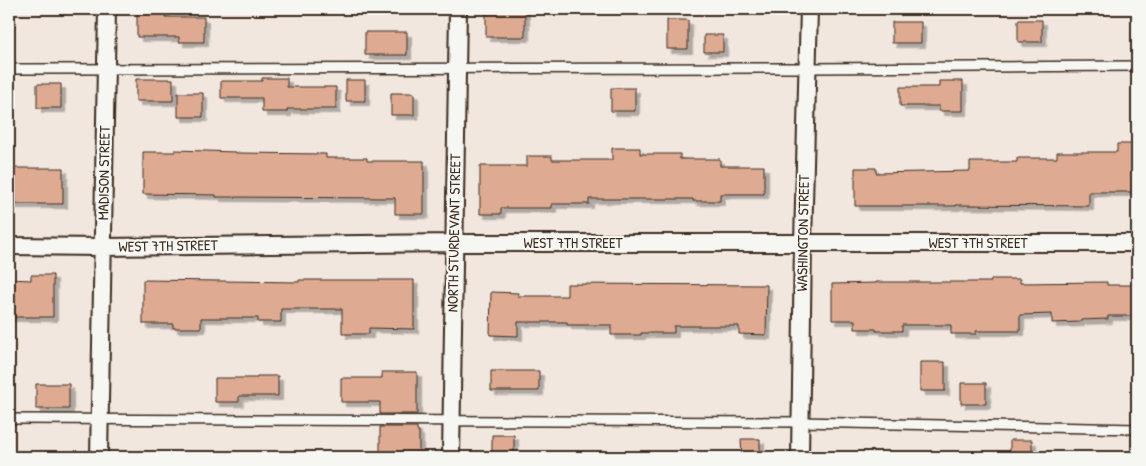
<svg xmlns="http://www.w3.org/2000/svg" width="1146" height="466" viewBox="0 0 1146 466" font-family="'Patrick Hand',sans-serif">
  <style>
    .building { fill: #deaa92; stroke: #3b2a1e; filter: url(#shadow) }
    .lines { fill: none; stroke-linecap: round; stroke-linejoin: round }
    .lane-casing { stroke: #3b2a1e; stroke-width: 12 }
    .street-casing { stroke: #3b2a1e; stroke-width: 20 }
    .lane { stroke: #f6f6f2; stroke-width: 9 }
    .street { stroke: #f6f6f2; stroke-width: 16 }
    .labels { text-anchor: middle; stroke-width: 4.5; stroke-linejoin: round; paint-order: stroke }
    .street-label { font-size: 15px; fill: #3b2a1e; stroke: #f6f6f2 }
  </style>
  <defs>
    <filter id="shadow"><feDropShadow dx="4.5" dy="4.5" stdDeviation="0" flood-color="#0004"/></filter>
  </defs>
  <rect width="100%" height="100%" fill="#f1e7df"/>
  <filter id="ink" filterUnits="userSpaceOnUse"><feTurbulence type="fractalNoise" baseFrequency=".02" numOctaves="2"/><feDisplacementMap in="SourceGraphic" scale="10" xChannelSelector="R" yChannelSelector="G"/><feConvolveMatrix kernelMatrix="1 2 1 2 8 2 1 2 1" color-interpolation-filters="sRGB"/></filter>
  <g filter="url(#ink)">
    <path class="building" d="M 137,9 L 165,9 L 165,17 L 204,17 L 204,42 L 179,42 L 179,37 L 137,37 Z
      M 486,9 L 525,9 L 525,37 L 486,37 Z
      M 667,20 L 688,20 L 688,49 L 667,49 Z
      M 1018,20 L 1042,20 L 1042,42 L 1018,42 Z
      M 892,22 L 921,22 L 921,43 L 892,43 Z
      M 365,32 L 407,32 L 407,55 L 365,55 Z
      M 704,35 L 723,35 L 723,52 L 704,52 Z
      M 262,78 L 287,78 L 287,87 L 336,87 L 336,109 L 287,109 L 287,112 L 262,112 L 262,98 L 221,98 L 221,81 L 262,81 Z
      M 136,79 L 173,79 L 173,101 L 136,101 Z
      M 346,80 L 365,80 L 365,101 L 346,101 Z
      M 939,81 L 963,81 L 963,111 L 939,111 L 939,106 L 900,106 L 900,87 L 939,87 Z
      M 37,84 L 61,84 L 61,108 L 37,108 Z
      M 611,88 L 635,88 L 635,111 L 611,111 Z
      M 178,93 L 203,93 L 203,117 L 178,117 Z
      M 391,93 L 414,93 L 414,115 L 391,115 Z
      M 1117,144 L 1135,144 L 1135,192 L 1089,192 L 1089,206 L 956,205 L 956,206 L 855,206 L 855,168 L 876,168 L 876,173 L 970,171 L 970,162 L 1017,162 L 1017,158 L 1057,158 L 1057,152 L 1117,152 Z
      M 612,148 L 640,148 L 640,154 L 680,154 L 680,159 L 720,159 L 720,166 L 764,166 L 764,194 L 720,194 L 720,201 L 693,201 L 693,199 L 589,199 L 589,204 L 552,204 L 552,208 L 501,208 L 501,214 L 480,214 L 480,166 L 527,166 L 527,156 L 552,156 L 552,160 L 612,160 Z
      M 175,150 L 236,152 L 236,153 L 326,154 L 326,158 L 367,158 L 367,161 L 424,161 L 424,214 L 395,214 L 395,198 L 216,197 L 216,195 L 143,194 L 143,152 L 175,152 Z
      M 9,168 L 63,168 L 63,204 L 9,204 Z
      M 31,275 L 53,275 L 53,317 L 9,317 L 9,279 L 31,280 Z
      M 991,279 L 1020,279 L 1020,283 L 1107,282 L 1107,285 L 1137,285 L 1137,316 L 1108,316 L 1108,319 L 1080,320 L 1080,322 L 1052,323 L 1052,314 L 1020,315 L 1020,331 L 976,331 L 976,334 L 951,334 L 951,325 L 902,325 L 902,331 L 876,331 L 876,329 L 855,329 L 855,320 L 832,320 L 832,284 L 876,283 L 876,282 L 991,282 Z
      M 143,280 L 299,282 L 299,280 L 414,280 L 414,329 L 369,328 L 369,334 L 342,334 L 342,309 L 281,309 L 281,322 L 258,322 L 258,318 L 201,318 L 201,328 L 173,328 L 173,324 L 143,324 Z
      M 567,284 L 767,285 L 766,335 L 739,334 L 739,326 L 674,326 L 674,333 L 641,333 L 641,335 L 611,335 L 611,325 L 567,325 L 567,322 L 518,322 L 518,336 L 490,335 L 491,292 L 518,293 L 518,296 L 567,296 Z
      M 920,362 L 945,362 L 945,391 L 920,391 Z
      M 491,371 L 539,371 L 539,391 L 491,391 Z
      M 382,372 L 417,372 L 417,414 L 380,414 L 380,402 L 341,402 L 341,378 L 382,378 Z
      M 257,376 L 278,376 L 278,396 L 239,396 L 239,402 L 215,402 L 215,378 L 257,378 Z
      M 961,383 L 986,383 L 986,404 L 961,404 Z
      M 36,384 L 69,384 L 69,409 L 36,409 Z
      M 380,427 L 417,427 L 417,431 L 419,431 L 419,457 L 380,457 Z
      M 492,435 L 514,435 L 514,457 L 492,457 Z
      M 741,439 L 760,439 L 760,457 L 742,457 Z
      M 1010,440 L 1032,440 L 1032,457 L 1010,457 Z"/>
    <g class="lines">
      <g class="lane-casing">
        <path id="lane" d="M 9,69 L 808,68 L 1137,66
          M 9,419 L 800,422 L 1137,429"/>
      </g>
      <g class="street-casing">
        <path id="street" d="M 9,246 L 102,247 L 454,243 L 1137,243
          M 99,457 L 107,9
          M 451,457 L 458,9
          M 800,457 L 803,242 L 809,9"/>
      </g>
      <use href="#lane" class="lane"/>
      <use href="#street" class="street"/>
    </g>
  </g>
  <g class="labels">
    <g class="street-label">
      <text transform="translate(104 173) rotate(-89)" y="5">MADISON STREET</text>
      <text transform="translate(454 233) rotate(-89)" y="5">NORTH STURDEVANT STREET</text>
      <text transform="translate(803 233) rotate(-89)" y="5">WASHINGTON STREET</text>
      <text x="573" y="248">WEST 7TH STREET</text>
      <text x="978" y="248">WEST 7TH STREET</text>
      <text transform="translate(168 246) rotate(-1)" y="5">WEST 7TH STREET</text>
    </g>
  </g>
  <rect width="1146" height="466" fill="none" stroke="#f6f6f2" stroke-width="30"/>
  <rect x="15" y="15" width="1116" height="436" fill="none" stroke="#3b2a1e" stroke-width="2" filter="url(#ink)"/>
</svg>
